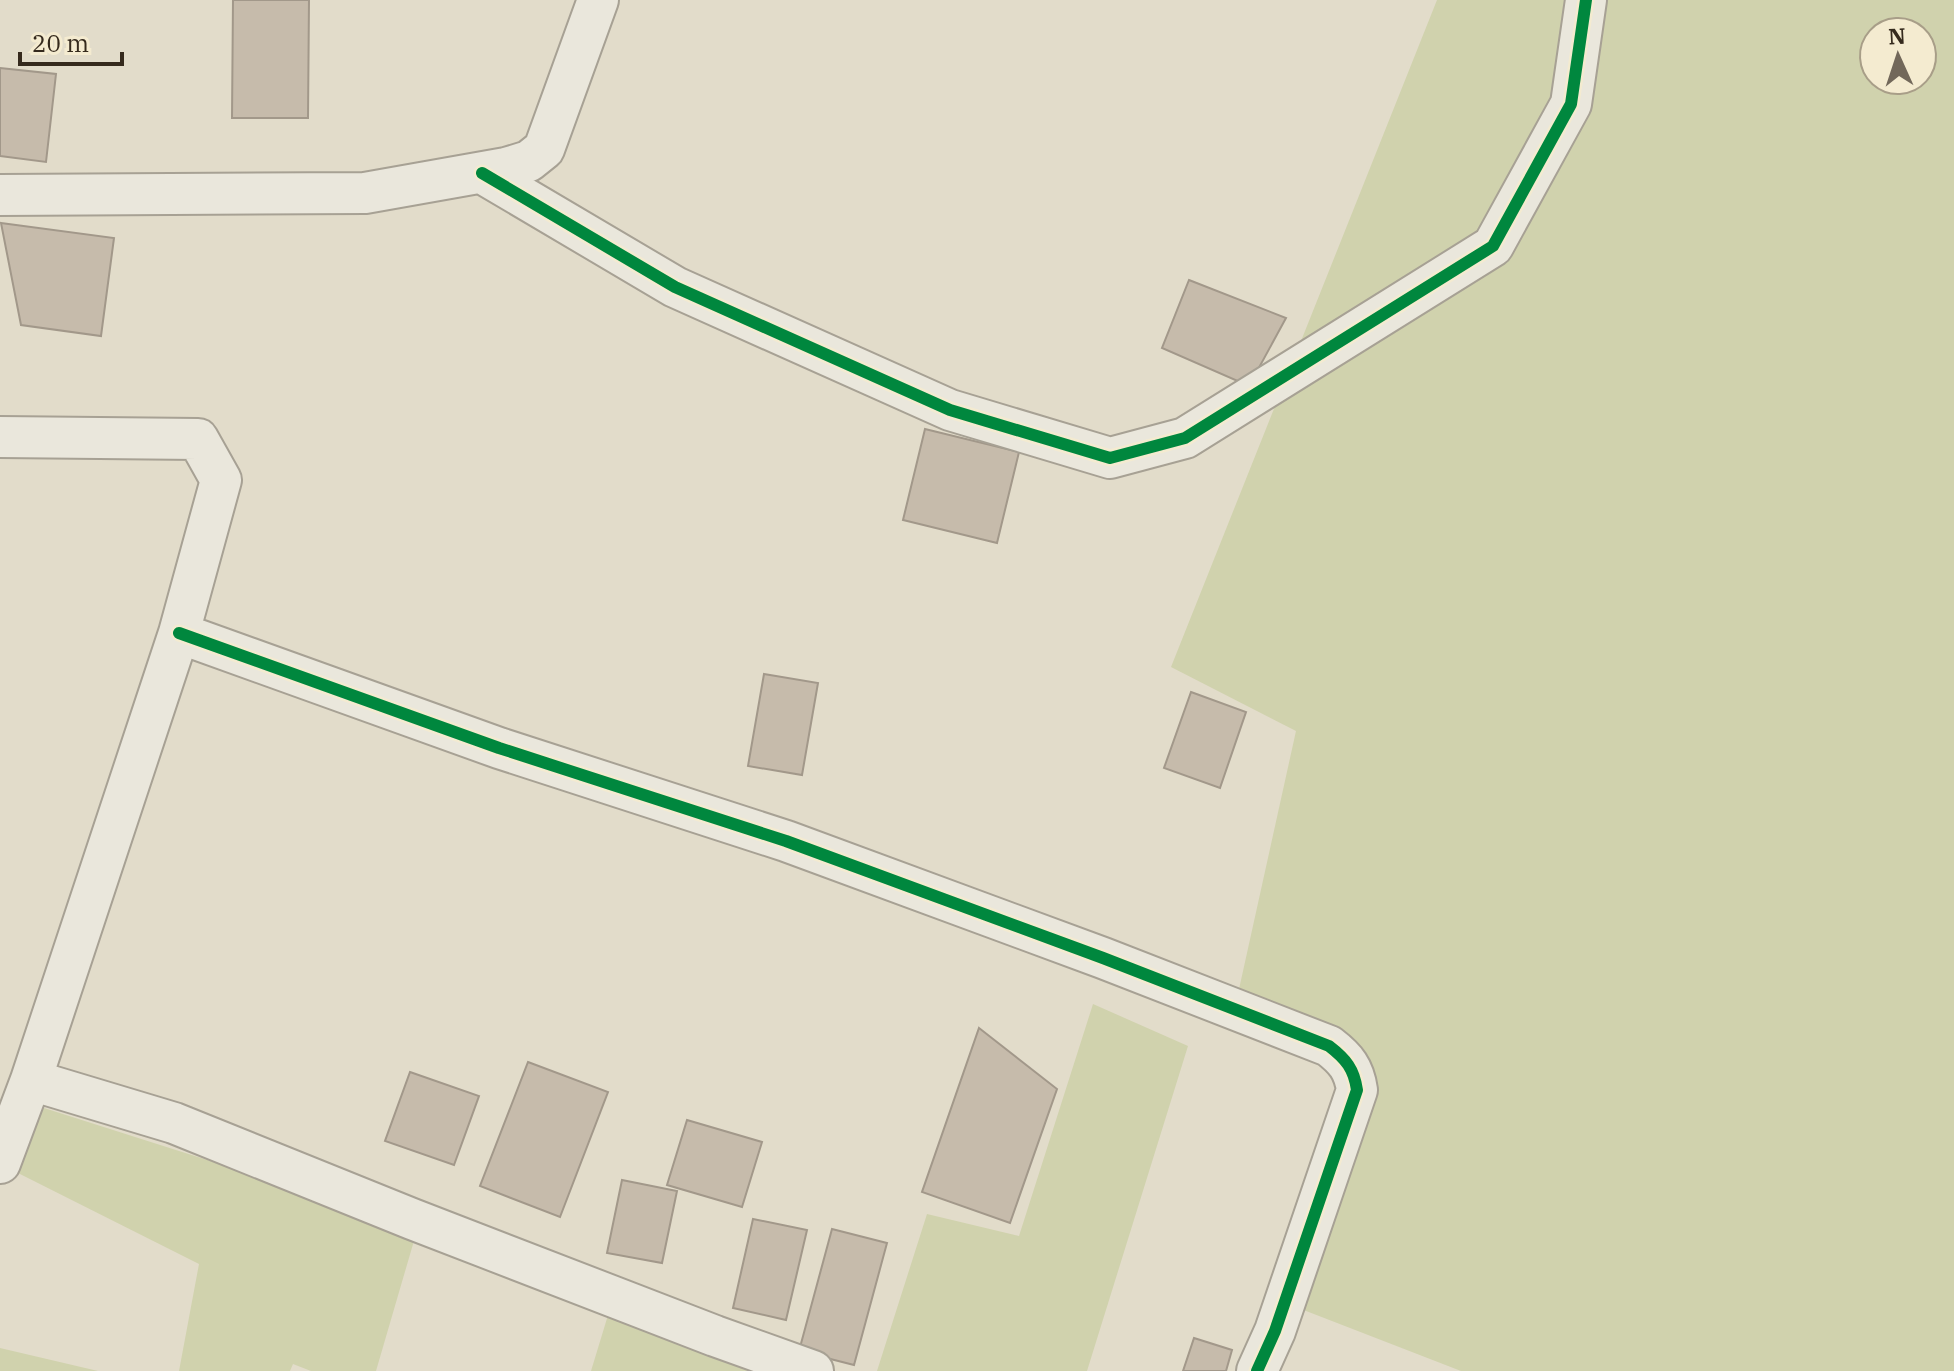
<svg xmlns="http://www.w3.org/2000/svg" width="1954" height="1371" viewBox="0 0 1954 1371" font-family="'IBM Plex Serif',serif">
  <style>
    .green { fill: #d0d2ad; fill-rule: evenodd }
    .building { fill: #c6bbab; stroke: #a2988a; stroke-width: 2 }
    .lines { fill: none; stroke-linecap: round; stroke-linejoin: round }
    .minor-casing { stroke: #a7a194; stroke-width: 44 }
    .minor { stroke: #eae7dc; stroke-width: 40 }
    .cycleway-casing { stroke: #f4ebd0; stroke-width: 17 }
    .cycleway { stroke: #00873e; stroke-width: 12 }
  </style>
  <rect width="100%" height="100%" fill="#e2dcca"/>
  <path class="green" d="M 1437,0 L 1954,0 L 1954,1371 L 1461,1371 L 1265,1295 L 1350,1069 L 1230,1030 L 1296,731 L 1171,667 ZM 1874,32 L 1922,32 L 1922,80 L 1874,80 Z
    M 1093,1004 L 1188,1046 L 1087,1371 L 877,1371 L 927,1214 L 1019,1236 Z
    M 44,1108 L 418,1227 L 376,1371 L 311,1371 L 293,1364 L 290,1371 L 179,1371 L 199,1264 L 12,1170 Z
    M 612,1302 L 796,1371 L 591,1371 Z
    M 0,1348 L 98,1371 L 0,1371 Z"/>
  <path class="building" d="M 233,0 L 309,0 L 308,118 L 232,118 Z
    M 0,68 L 56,74 L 46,162 L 0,156 Z
    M 1,223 L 114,238 L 101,336 L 21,325 Z
    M 1189,280 L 1286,318 L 1249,386 L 1162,348 Z
    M 925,429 L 1019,452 L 997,543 L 903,520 Z
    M 764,674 L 818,683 L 802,775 L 748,766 Z
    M 1191,692 L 1246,712 L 1220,788 L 1164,768 Z
    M 979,1028 L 1057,1089 L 1010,1223 L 922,1192 Z
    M 528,1062 L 608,1092 L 560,1217 L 480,1186 Z
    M 410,1072 L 479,1096 L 454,1165 L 385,1141 Z
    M 687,1120 L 762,1142 L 742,1207 L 667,1185 Z
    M 622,1180 L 677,1191 L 662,1263 L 607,1253 Z
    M 753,1219 L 807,1230 L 786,1320 L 733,1308 Z
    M 832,1229 L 887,1243 L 854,1365 L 799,1351 Z
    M 1194,1338 L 1232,1350 L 1226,1371 L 1183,1371 Z"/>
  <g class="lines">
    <g class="minor-casing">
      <path id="minor" d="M 482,173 L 675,287 L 950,410 L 1110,458 L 1185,438 L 1493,246 L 1571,104 L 1586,0
        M 0,195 L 365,193 L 506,168 L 529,161 L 544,149 L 598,0
        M 0,437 L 198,439 L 221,480 L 179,633 L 31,1080 L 0,1163
        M 179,633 L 499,748 L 786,841 L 1103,958 L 1329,1046 C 1346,1059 1354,1069 1357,1090 L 1275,1331 L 1257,1371
        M 31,1080 L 174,1123 L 412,1219 L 715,1336 L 813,1371"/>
    </g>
    <use href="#minor" class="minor"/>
    <g class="cycleway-casing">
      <path id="cycleway" d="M 482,173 L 675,287 L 950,410 L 1110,458 L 1185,438 L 1493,246 L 1571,104 L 1586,0
        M 179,633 L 499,748 L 786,841 L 1103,958 L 1329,1046 C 1346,1059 1354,1069 1357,1090 L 1275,1331 L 1257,1371"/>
    </g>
    <use href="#cycleway" class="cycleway"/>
  </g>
  <g transform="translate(1898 56) rotate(357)"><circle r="38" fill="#f4ebd0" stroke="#a89e88" stroke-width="2"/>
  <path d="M0-6L14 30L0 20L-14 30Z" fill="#72685a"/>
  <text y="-12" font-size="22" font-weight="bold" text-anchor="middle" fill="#352a1d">N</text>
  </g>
  <path d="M20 52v12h102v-12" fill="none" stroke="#352a1d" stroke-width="4"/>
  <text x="32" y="52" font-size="24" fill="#352a1d" stroke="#f4ebd0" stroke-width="6" paint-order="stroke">20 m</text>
</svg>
